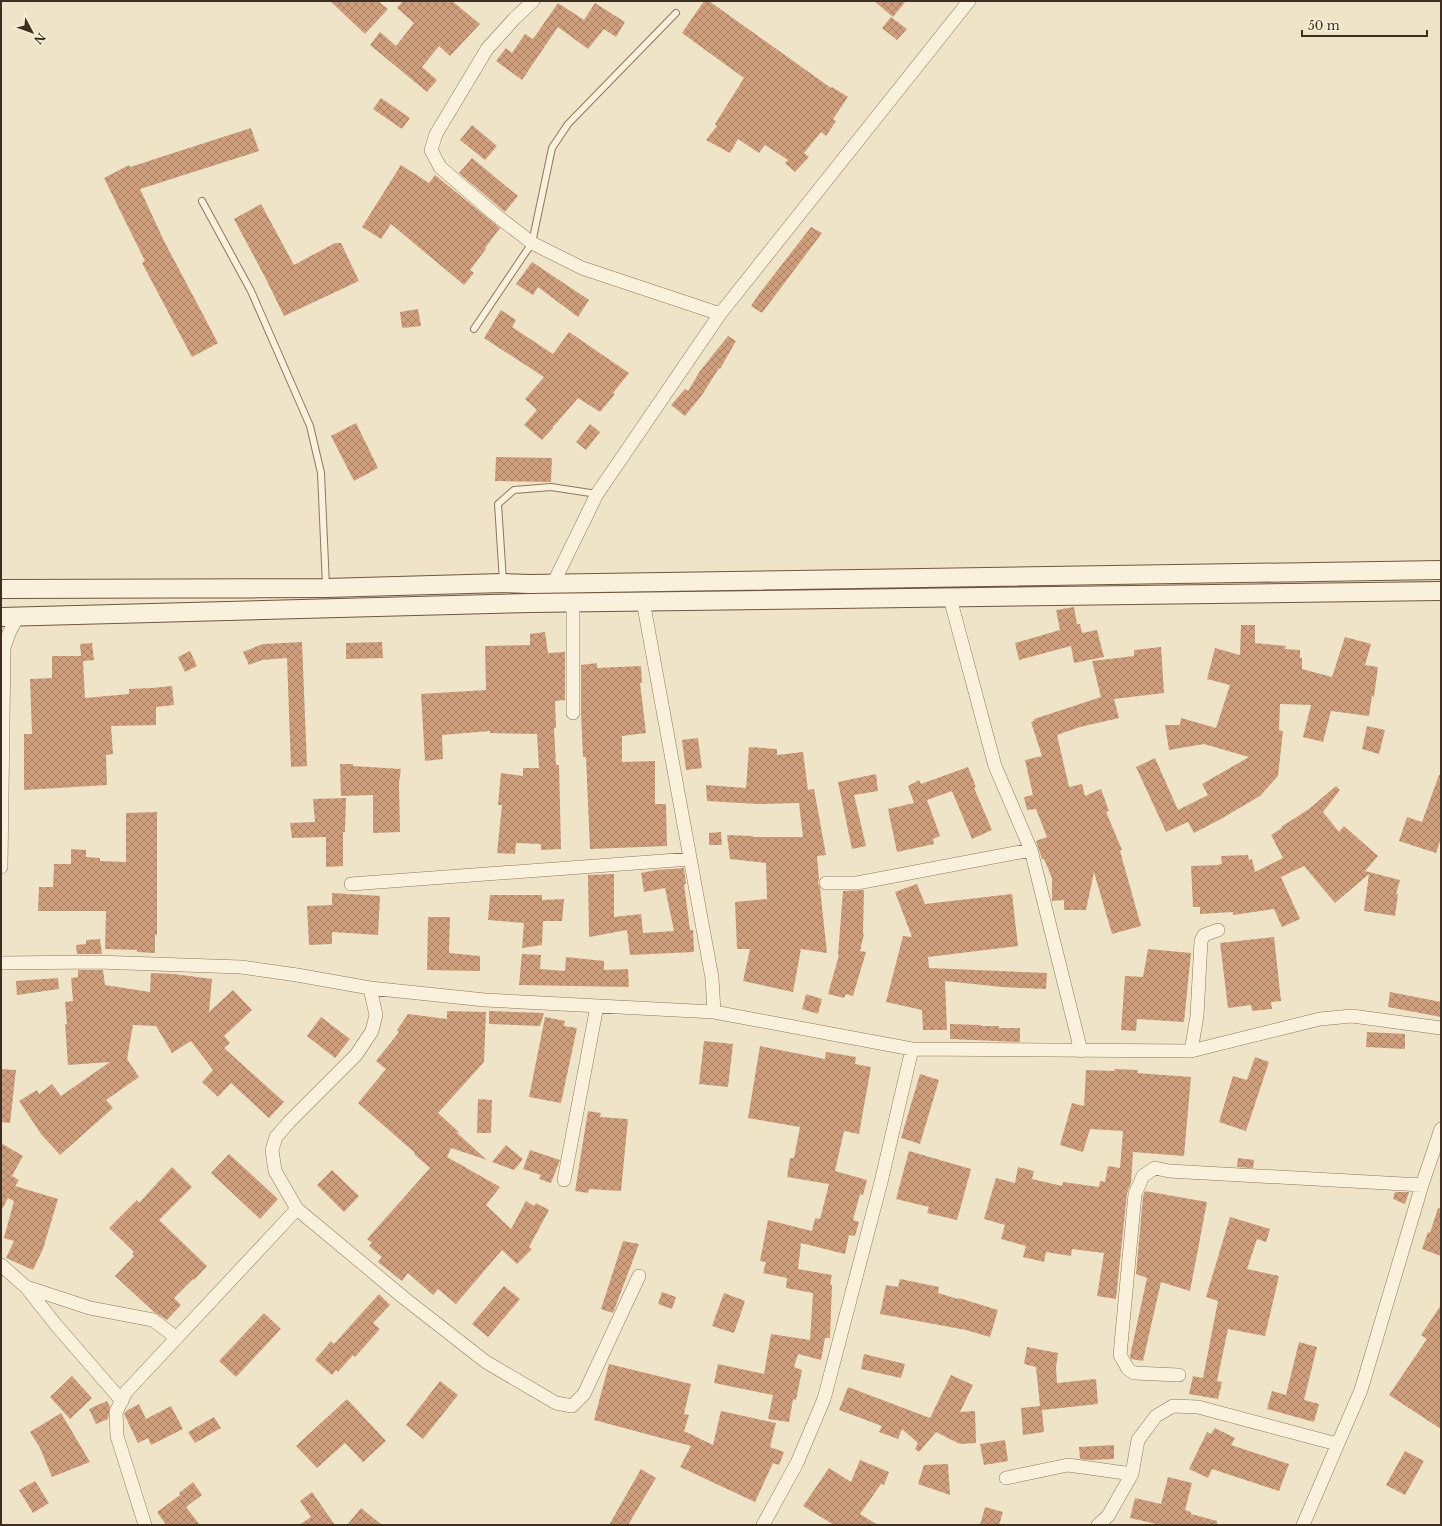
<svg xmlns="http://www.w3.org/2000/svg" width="1442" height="1526" viewBox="0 0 1442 1526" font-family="'Libre Baskerville',serif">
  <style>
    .building { fill: url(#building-cross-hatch) }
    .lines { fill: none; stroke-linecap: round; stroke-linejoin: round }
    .lane-casing { stroke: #8d765c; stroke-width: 8 }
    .street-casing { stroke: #8d765c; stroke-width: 14 }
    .secondary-casing { stroke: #6f573f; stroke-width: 20 }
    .lane { stroke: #faf1dc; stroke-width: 6 }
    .street { stroke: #faf1dc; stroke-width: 13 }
    .secondary { stroke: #faf1dc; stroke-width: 18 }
  </style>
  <defs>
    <pattern id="building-cross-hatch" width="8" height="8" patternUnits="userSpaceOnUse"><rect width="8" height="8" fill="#cf9f7d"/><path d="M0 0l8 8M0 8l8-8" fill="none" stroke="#a98266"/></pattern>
  </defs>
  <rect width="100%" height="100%" fill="#f0e4c8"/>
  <path class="building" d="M 330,1 L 378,1 L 388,9 L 365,34 Z
    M 403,1 L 452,1 L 480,24 L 450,56 L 439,46 L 422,67 L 437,80 L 427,92 L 370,45 L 380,32 L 396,46 L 414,23 L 397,8 Z
    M 704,1 L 709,1 L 831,88 L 832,87 L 848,97 L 833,119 L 836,121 L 826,136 L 821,132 L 804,153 L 809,157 L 795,172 L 785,163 L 788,160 L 765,145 L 759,153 L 738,139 L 730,153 L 706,140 L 717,126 L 715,124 L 744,78 L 682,33 Z
    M 874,1 L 906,1 L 893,17 Z
    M 558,3 L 584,20 L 595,3 L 625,22 L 616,37 L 604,29 L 588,49 L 558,27 L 522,80 L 496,61 L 506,48 L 512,53 L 525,34 L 533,39 Z
    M 891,17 L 907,29 L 897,40 L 882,28 Z
    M 381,98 L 410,118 L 402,129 L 373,109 Z
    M 472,125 L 497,146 L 485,160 L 460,140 Z
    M 251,128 L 259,151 L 140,189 L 164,241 L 218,343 L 192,357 L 142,263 L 145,261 L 104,178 L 129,165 L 130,167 Z
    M 472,158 L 518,196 L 505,212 L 459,173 Z
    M 401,165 L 429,183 L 435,175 L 500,228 L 485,248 L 486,249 L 470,270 L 474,273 L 464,285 L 391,224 L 381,239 L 362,227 Z
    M 261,204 L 294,265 L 335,243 L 341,243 L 359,281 L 284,316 L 265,277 L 234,219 Z
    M 811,227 L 822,233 L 762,313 L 751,306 L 759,294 Z
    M 532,262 L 589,300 L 578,317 L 538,287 L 533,295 L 516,284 Z
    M 418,309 L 421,326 L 402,328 L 400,312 Z
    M 501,310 L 516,320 L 512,327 L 553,354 L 569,332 L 629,373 L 613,393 L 615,394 L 600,412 L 578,398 L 554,426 L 553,425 L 553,428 L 542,440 L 524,425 L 537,410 L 525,399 L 544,377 L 484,338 Z
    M 728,336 L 736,341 L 720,369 L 719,368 L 702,395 L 685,416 L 671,405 L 685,389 L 688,391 L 700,371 Z
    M 356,423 L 378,468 L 354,481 L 331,436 Z
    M 590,424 L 600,432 L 586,450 L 576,442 Z
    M 496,457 L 552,458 L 551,482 L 495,481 Z
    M 1074,607 L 1077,624 L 1080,624 L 1082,633 L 1097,630 L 1104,657 L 1074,663 L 1071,646 L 1019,660 L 1015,643 L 1060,630 L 1056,610 Z
    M 1241,625 L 1255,625 L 1255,643 L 1286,646 L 1285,649 L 1300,650 L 1300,658 L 1302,658 L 1302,669 L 1332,677 L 1345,637 L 1371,644 L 1365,665 L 1378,667 L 1374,697 L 1372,696 L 1369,716 L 1331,711 L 1323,742 L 1303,737 L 1311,705 L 1280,704 L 1279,730 L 1283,731 L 1278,776 L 1260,796 L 1219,820 L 1194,833 L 1188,822 L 1166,832 L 1136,767 L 1155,758 L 1178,810 L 1208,795 L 1202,784 L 1249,757 L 1204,744 L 1169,750 L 1165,725 L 1180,725 L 1181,718 L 1216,728 L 1230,685 L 1207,679 L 1215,648 L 1240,655 Z
    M 545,632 L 548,653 L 565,652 L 565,700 L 555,701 L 556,728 L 554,728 L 556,765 L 559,765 L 561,849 L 541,850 L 541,844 L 516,843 L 515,854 L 497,853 L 502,805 L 498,805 L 501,773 L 523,776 L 523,768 L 539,768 L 537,734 L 490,733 L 490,731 L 442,735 L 443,759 L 425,761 L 421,694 L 486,690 L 485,646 L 530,645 L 530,634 Z
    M 302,642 L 307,766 L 291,767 L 287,658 L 262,660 L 249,665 L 243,652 L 263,644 Z
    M 382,642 L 383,658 L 346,659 L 346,643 Z
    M 92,643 L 94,660 L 83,661 L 85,698 L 129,694 L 129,689 L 152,688 L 172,686 L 174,705 L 156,707 L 156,725 L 111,726 L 113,754 L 106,755 L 107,785 L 24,790 L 24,734 L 32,734 L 30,679 L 52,678 L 52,656 L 81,656 L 80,644 Z
    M 1161,647 L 1164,693 L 1114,699 L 1119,718 L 1080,727 L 1057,735 L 1069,787 L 1082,784 L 1085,796 L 1101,789 L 1109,811 L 1106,812 L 1122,850 L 1120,851 L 1141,926 L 1112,934 L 1094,872 L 1086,910 L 1064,910 L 1064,900 L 1052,901 L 1052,878 L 1044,859 L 1042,859 L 1036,841 L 1047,837 L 1036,809 L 1027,810 L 1024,797 L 1033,795 L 1025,760 L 1042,756 L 1031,722 L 1034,721 L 1034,719 L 1101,697 L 1092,661 L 1134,656 L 1134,650 Z
    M 190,651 L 197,666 L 185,672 L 178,657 Z
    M 597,663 L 597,668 L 641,666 L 642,683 L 640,683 L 646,733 L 622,736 L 622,762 L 655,761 L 655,804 L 666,804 L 667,846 L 590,849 L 586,757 L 583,757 L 581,714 L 581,665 Z
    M 1367,726 L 1385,730 L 1379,754 L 1362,749 Z
    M 698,738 L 702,768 L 686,770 L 682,740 Z
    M 749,747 L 777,749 L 777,755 L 803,752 L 808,790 L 814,789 L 826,855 L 817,856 L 819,879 L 818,883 L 820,888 L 827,953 L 801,949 L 793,992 L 743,981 L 750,949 L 737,949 L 735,902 L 767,899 L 766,863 L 730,859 L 727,835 L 753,836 L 753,837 L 803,837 L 799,803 L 758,804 L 707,801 L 706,785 L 746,788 Z
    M 340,764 L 353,764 L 353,766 L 401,769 L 399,783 L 400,832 L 373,833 L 373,795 L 341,796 Z
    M 968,767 L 976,787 L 974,788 L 992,830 L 972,839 L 952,791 L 927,800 L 940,836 L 933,839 L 934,844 L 897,852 L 888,809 L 914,803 L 908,786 L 919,780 L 921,784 Z
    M 876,774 L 878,791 L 854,795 L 866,846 L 852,849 L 838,782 Z
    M 1439,775 L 1441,775 L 1441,838 L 1436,853 L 1399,841 L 1407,817 L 1422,822 Z
    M 1336,786 L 1340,790 L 1323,812 L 1339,832 L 1344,826 L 1378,856 L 1365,871 L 1400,880 L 1396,894 L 1398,894 L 1395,916 L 1364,911 L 1369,874 L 1335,903 L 1304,866 L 1281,877 L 1300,919 L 1282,927 L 1274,909 L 1233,915 L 1233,912 L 1200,914 L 1200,907 L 1193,907 L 1191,866 L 1219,865 L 1219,864 L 1222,864 L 1221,856 L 1248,855 L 1249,860 L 1252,859 L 1255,872 L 1283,858 L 1271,835 L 1282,828 L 1281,827 L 1309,809 Z
    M 346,798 L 345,832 L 343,832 L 343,866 L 326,867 L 326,837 L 292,838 L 290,823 L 315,822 L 313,799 Z
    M 157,812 L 157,935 L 155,935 L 155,953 L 137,952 L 137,950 L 105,949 L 106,911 L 38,911 L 39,887 L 53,887 L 54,864 L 71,864 L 71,849 L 86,850 L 86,857 L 100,858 L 100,861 L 126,862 L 126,813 Z
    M 721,832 L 722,845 L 709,845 L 709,833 Z
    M 684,868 L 686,884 L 684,884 L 690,930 L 693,930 L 694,952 L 630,955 L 627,930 L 589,937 L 588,875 L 614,874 L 614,917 L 641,914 L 643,933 L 674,931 L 665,888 L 644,892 L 641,873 L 656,870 Z
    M 917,884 L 925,904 L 1012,894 L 1018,946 L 928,957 L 929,968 L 1047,973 L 1046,989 L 1002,987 L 945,981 L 947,1030 L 923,1030 L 922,1010 L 886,1002 L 903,936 L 912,937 L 895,892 Z
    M 864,890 L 863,934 L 864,934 L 860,951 L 866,952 L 853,996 L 846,994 L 844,998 L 828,994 L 839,955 L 838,955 L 843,891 Z
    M 332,893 L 380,896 L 378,935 L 332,932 L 332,944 L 309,945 L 307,906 L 332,905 Z
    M 490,895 L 542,895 L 542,900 L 564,899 L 562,921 L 543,921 L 542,945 L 522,948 L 524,923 L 488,920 Z
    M 428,917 L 450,917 L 449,953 L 480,956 L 480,971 L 427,970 Z
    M 1274,937 L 1281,1001 L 1271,1002 L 1272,1009 L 1252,1011 L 1251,1005 L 1228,1008 L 1220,943 Z
    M 100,939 L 102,954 L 77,954 L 76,945 L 86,944 L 86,940 Z
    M 1148,949 L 1191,953 L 1184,1022 L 1137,1019 L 1136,1031 L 1121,1030 L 1125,976 L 1143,977 Z
    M 522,954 L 541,955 L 540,969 L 565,971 L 566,957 L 604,961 L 604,970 L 628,969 L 629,987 L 519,985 Z
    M 78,970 L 103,970 L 105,985 L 150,992 L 151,973 L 174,974 L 212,979 L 209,1012 L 233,990 L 252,1010 L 224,1036 L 230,1043 L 224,1048 L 284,1102 L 269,1118 L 231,1083 L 218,1097 L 202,1082 L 213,1070 L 191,1041 L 172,1053 L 156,1026 L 133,1025 L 127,1059 L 139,1077 L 106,1100 L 113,1108 L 60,1155 L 41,1134 L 19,1101 L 37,1090 L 39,1094 L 52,1084 L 61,1096 L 110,1062 L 68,1065 L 65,1024 L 67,1024 L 65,1002 L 73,1001 L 71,978 L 78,977 Z
    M 58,978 L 59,989 L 17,995 L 16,981 Z
    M 1390,992 L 1441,1002 L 1441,1017 L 1388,1007 Z
    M 806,994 L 822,999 L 818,1014 L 802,1009 Z
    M 447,1011 L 486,1012 L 484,1062 L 438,1113 L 460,1133 L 456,1132 L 487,1160 L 451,1148 L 447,1157 L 500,1187 L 486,1205 L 511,1229 L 526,1201 L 534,1206 L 536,1203 L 549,1210 L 529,1247 L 532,1249 L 517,1264 L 502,1250 L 456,1304 L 438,1289 L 433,1295 L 408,1273 L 402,1281 L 378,1262 L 382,1257 L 369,1246 L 372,1243 L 367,1239 L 430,1168 L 414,1154 L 415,1153 L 358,1103 L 386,1069 L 376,1061 L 399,1032 L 397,1030 L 408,1014 L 447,1019 Z
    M 489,1011 L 544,1013 L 540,1026 L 489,1024 Z
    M 321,1017 L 350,1039 L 335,1058 L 307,1036 Z
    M 545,1017 L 565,1021 L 564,1026 L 577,1028 L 561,1103 L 529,1097 Z
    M 950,1024 L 981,1025 L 981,1026 L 999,1026 L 999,1028 L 1020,1028 L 1020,1042 L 950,1039 Z
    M 1367,1032 L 1405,1034 L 1405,1049 L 1366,1047 Z
    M 704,1041 L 733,1044 L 728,1087 L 699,1084 Z
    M 760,1046 L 825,1059 L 826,1052 L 856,1057 L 855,1064 L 871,1067 L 859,1134 L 844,1131 L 835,1171 L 867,1180 L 863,1195 L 860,1194 L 853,1220 L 859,1222 L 855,1236 L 849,1235 L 845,1254 L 801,1243 L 798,1269 L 832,1275 L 830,1284 L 832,1285 L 830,1338 L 825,1338 L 821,1360 L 798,1354 L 794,1367 L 802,1370 L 796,1400 L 793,1399 L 789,1422 L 768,1419 L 773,1395 L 714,1383 L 718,1364 L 764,1374 L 771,1334 L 810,1340 L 813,1293 L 786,1288 L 787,1278 L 763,1273 L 766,1262 L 760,1261 L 768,1220 L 812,1231 L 815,1218 L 820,1219 L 829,1184 L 787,1177 L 790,1158 L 794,1158 L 800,1127 L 748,1118 Z
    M 1255,1057 L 1269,1062 L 1246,1131 L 1219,1122 L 1233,1076 L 1247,1080 Z
    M 1,1069 L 16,1070 L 10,1123 L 1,1122 Z
    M 1115,1069 L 1138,1070 L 1137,1073 L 1191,1077 L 1184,1156 L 1133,1152 L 1131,1183 L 1127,1193 L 1116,1299 L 1097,1296 L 1104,1253 L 1072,1249 L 1071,1256 L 1046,1252 L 1044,1262 L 1023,1257 L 1026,1246 L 1001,1239 L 1005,1225 L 984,1219 L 996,1178 L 1015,1183 L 1018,1167 L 1034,1171 L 1032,1179 L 1062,1186 L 1063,1182 L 1099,1187 L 1100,1181 L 1105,1182 L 1108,1166 L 1120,1168 L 1123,1131 L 1090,1129 L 1083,1152 L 1060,1145 L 1072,1103 L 1084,1106 L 1086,1070 L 1114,1071 Z
    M 920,1074 L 939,1080 L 920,1144 L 901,1138 Z
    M 478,1099 L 492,1100 L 491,1133 L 477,1133 Z
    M 588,1111 L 601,1113 L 600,1117 L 628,1119 L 621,1191 L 589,1189 L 588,1193 L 575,1191 Z
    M 1,1143 L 23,1156 L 12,1176 L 19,1180 L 15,1186 L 58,1199 L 43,1249 L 33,1270 L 6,1258 L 14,1241 L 4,1238 L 14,1201 L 8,1198 L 1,1211 Z
    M 506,1145 L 523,1159 L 514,1170 L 492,1162 Z
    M 530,1150 L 560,1160 L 551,1183 L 539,1179 L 541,1175 L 523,1169 Z
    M 909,1151 L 971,1169 L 957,1220 L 927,1213 L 929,1207 L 896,1199 Z
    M 229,1154 L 278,1199 L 260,1219 L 211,1173 Z
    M 1238,1158 L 1254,1160 L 1253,1168 L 1237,1167 Z
    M 172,1167 L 192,1187 L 159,1220 L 207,1266 L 194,1280 L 193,1279 L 174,1298 L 181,1305 L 167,1320 L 154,1312 L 115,1276 L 134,1256 L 132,1254 L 134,1252 L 109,1228 L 137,1200 L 139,1203 Z
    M 332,1170 L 359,1196 L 344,1212 L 317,1185 Z
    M 1145,1191 L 1207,1202 L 1190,1291 L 1161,1282 L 1143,1361 L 1131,1359 L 1130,1356 L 1147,1278 L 1136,1274 L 1143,1196 Z
    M 1395,1192 L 1409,1192 L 1405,1204 L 1393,1199 Z
    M 1438,1208 L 1441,1209 L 1441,1256 L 1422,1249 L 1428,1232 L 1430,1233 Z
    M 1230,1217 L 1270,1229 L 1266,1242 L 1257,1239 L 1247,1269 L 1279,1276 L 1265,1336 L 1228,1329 L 1217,1381 L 1222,1382 L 1218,1399 L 1189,1394 L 1193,1376 L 1203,1378 L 1218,1301 L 1206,1297 Z
    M 623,1241 L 639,1244 L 613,1313 L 601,1309 Z
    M 900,1279 L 939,1287 L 938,1293 L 958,1299 L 959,1298 L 998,1310 L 990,1337 L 966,1330 L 880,1314 L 886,1285 L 898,1287 Z
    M 504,1286 L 520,1299 L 488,1337 L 472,1324 Z
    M 662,1292 L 676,1297 L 672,1309 L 658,1304 Z
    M 724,1293 L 745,1301 L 734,1333 L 712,1326 Z
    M 379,1294 L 390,1305 L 373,1323 L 380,1329 L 355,1357 L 353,1355 L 338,1372 L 336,1370 L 332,1375 L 315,1360 L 331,1341 L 334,1344 Z
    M 1441,1305 L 1441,1429 L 1389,1395 L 1427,1339 L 1421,1335 Z
    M 264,1313 L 281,1329 L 236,1377 L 219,1361 Z
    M 1299,1342 L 1317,1347 L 1304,1400 L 1319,1404 L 1314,1422 L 1267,1409 L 1272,1391 L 1286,1395 Z
    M 1027,1347 L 1058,1353 L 1056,1368 L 1057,1383 L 1096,1379 L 1098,1404 L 1042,1410 L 1044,1432 L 1023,1435 L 1021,1408 L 1040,1406 L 1036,1367 L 1024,1364 Z
    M 864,1354 L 905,1364 L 901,1378 L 861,1369 Z
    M 609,1364 L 691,1384 L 684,1414 L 689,1415 L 684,1431 L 713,1445 L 721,1411 L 776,1423 L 770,1447 L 784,1452 L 779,1465 L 773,1463 L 755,1502 L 680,1467 L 691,1446 L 594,1420 Z
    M 951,1375 L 973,1385 L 960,1412 L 975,1411 L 976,1443 L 960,1444 L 936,1432 L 919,1452 L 915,1449 L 918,1443 L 902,1429 L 898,1439 L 879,1432 L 882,1426 L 839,1410 L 848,1387 L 930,1418 Z
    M 72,1376 L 92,1398 L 70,1419 L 50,1397 Z
    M 440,1381 L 458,1395 L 423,1439 L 406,1425 Z
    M 347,1399 L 386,1441 L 363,1462 L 345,1443 L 317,1468 L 296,1446 Z
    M 107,1401 L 110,1407 L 108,1419 L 96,1424 L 89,1409 Z
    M 139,1404 L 146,1419 L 171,1406 L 183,1429 L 151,1445 L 148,1438 L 138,1443 L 124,1414 L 126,1411 Z
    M 61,1413 L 90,1462 L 52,1477 L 40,1448 L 30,1432 Z
    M 214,1417 L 221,1428 L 195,1443 L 188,1432 Z
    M 1215,1428 L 1235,1438 L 1231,1445 L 1289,1464 L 1279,1491 L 1212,1469 L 1208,1478 L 1189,1469 L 1207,1432 L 1211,1434 Z
    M 1005,1440 L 1008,1461 L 984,1465 L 980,1444 Z
    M 1114,1445 L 1114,1459 L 1089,1460 L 1080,1459 L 1079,1447 Z
    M 1405,1451 L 1424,1461 L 1405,1495 L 1386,1485 Z
    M 860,1460 L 889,1472 L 884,1485 L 881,1484 L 860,1514 L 878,1525 L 834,1525 L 803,1506 L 829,1468 L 851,1482 Z
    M 948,1464 L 950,1495 L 918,1484 L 924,1465 Z
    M 641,1469 L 656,1478 L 628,1525 L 609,1525 Z
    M 1168,1477 L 1192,1483 L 1185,1510 L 1191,1512 L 1191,1514 L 1217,1521 L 1217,1525 L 1161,1525 L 1130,1518 L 1135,1498 L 1161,1504 Z
    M 35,1481 L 49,1503 L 33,1513 L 19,1490 Z
    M 193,1482 L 202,1495 L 186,1507 L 200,1525 L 166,1525 L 157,1512 L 180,1495 L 179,1493 Z
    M 312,1492 L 335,1525 L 299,1525 L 311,1517 L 300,1501 Z
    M 985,1507 L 1003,1512 L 999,1525 L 980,1525 Z
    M 361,1508 L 382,1525 L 347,1525 Z"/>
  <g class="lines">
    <g class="lane-casing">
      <path id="lane" d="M 202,201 L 251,291 L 310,426 L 321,473 L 326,586
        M 474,329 L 532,243 L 552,148 L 568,124 L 676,13
        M 503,581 L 498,504 L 514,490 L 551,487 L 597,494"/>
    </g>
    <g class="street-casing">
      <path id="street" d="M 533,1 L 514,19 L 487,49 L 436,134 L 431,150 L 440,167 L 492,212 L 532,243 L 582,268 L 720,314
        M 553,584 L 597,494 L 720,314 L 969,1
        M 950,598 L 995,766 L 1031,850 L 1081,1051
        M 643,601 L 712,978 L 714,1012
        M 573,713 L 573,603
        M 1,867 L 4,648 L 9,633 L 18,616
        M 826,883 L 857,883 L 1031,850
        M 351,884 L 690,859
        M 1,963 L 97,962 L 241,967 L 297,975 L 370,988 L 485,1000 L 714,1012 L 912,1049 L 1191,1051 L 1320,1019 L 1352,1016 L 1441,1028
        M 370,988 L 376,1015 L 372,1031 L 356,1055 L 289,1122 L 276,1137 L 272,1150 L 275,1171 L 297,1209 L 404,1298 L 486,1362 L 556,1403 L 572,1406 L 584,1394 L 639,1276
        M 1191,1051 L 1197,1016 L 1201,941 L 1204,935 L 1218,930
        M 564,1180 L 597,1006
        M 1,1265 L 26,1287 L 56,1325 L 122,1401
        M 26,1287 L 90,1308 L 153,1320 L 177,1338
        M 1179,1375 L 1134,1373 L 1128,1369 L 1120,1355 L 1135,1194 L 1143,1176 L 1155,1168 L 1169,1171 L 1422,1185
        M 1006,1478 L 1068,1465 L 1132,1474
        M 145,1525 L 117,1436 L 116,1412 L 126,1392 L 297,1209
        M 763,1525 L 797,1463 L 824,1399 L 881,1182 L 912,1049
        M 1098,1525 L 1108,1516 L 1132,1474 L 1138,1440 L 1156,1416 L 1173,1406 L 1198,1407 L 1337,1444
        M 1303,1525 L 1361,1390 L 1422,1185 L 1441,1129"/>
    </g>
    <g class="secondary-casing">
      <path id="secondary" d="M 1,589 L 326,588 L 503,583 L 530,584 L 1441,570
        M 1,617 L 531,603 L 1441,591"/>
    </g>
    <use href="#lane" class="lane"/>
    <use href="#street" class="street"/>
    <use href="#secondary" class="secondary"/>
  </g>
  <rect width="1442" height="1526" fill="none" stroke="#3d2e20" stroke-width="4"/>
  <g transform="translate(32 32) rotate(131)" stroke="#f7eed8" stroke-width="3" paint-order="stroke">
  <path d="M0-3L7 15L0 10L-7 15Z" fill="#3d2e20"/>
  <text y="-6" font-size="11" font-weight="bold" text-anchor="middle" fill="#3d2e20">N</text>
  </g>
  <path d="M1302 30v6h125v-6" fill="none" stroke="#3d2e20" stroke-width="2"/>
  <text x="1308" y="30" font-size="12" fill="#3d2e20" stroke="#f7eed8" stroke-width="3" paint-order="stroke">50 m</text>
</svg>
